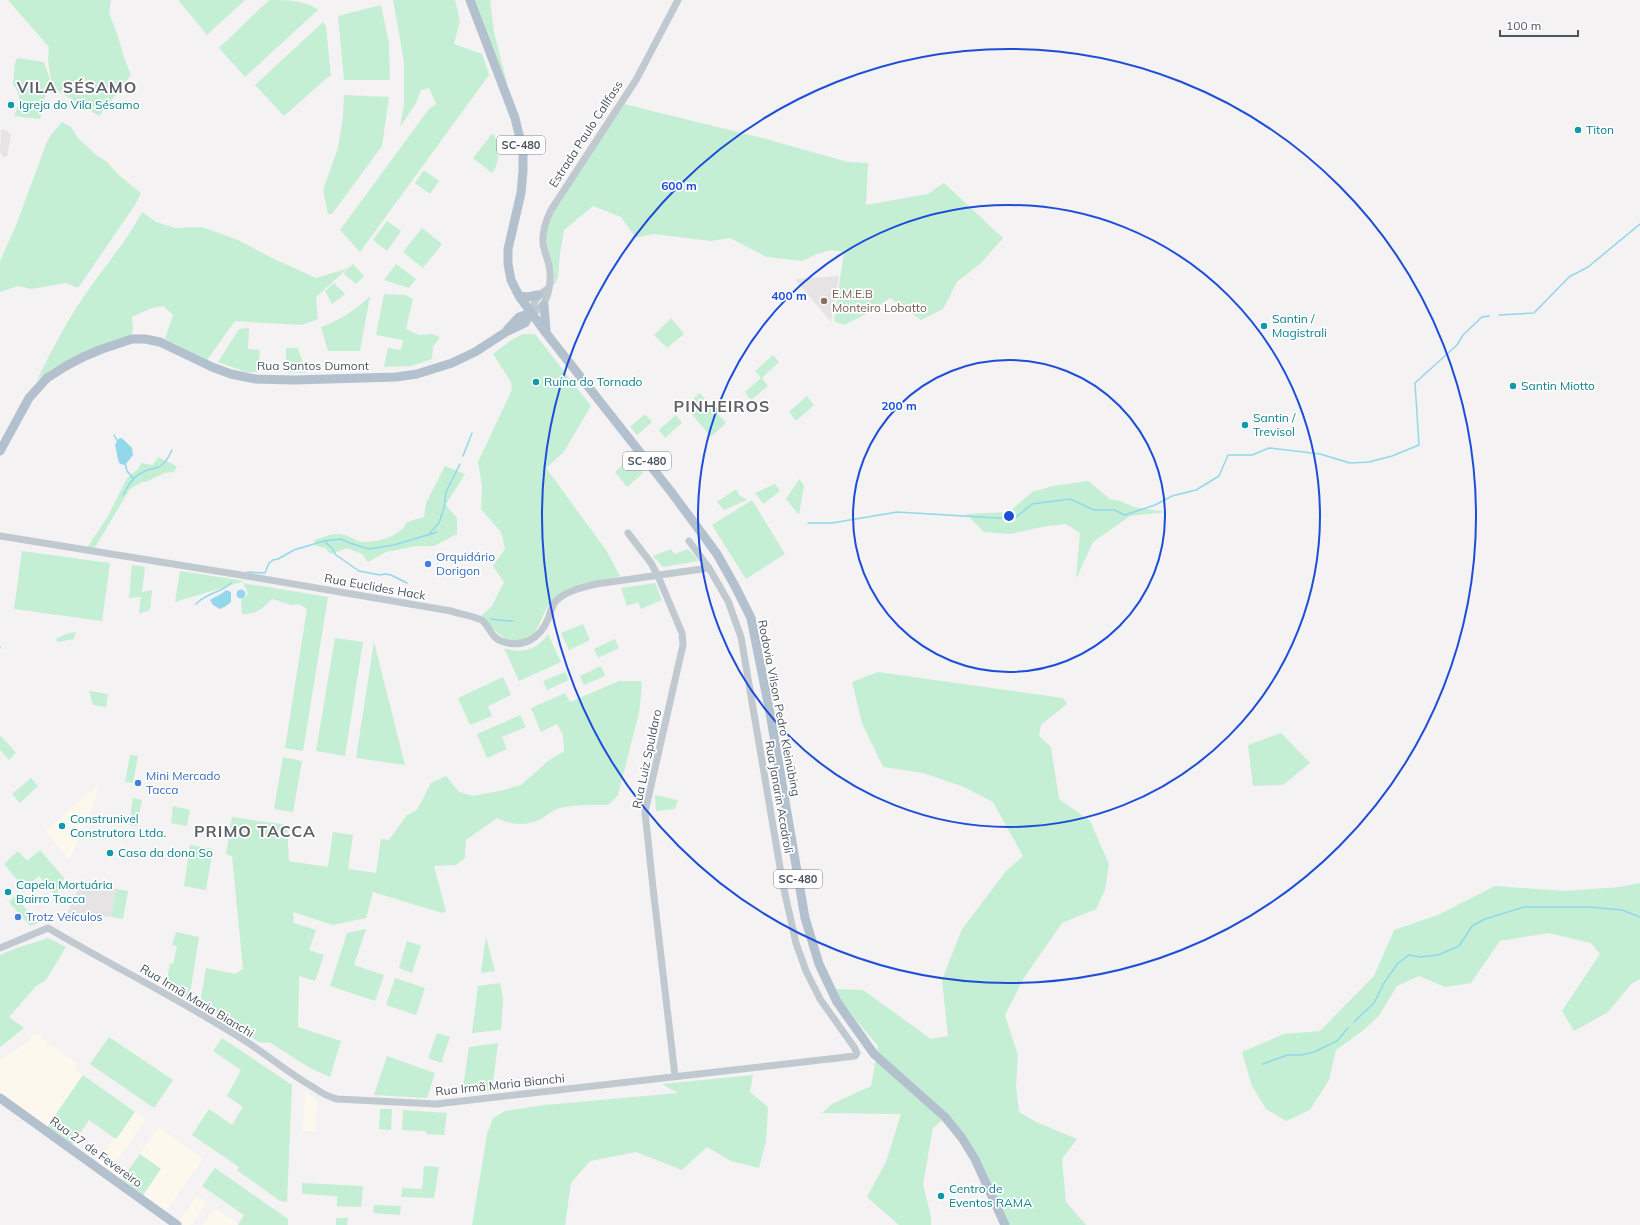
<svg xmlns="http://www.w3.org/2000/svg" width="1640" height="1225" viewBox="0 0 1640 1225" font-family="Mulish,sans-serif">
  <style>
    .commercial { fill: #fcf8ee }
    .education { fill: #e5e3e4 }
    .green { fill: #c4efd4 }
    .water { fill: #92d8ea }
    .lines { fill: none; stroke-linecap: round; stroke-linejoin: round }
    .stream { stroke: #92d8ea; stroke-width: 1.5 }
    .minor { stroke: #c1c9d0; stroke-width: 7 }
    .major { stroke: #b3c1cf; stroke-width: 9 }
    .ring { fill: none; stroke: #1d4ed8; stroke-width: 2 }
    .culture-dot { fill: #0f9aa8; stroke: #fff; stroke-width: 1.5 }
    .education-dot { fill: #8d6e63; stroke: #fff; stroke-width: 1.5 }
    .shop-dot { fill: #3f7fe0; stroke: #fff; stroke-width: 1.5 }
    .labels { text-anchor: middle; stroke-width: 3.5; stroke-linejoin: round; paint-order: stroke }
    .shield { fill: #fff; stroke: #80888f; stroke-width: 1 }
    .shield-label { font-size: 11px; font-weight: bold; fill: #4a555f }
    .culture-label { font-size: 12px; fill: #0d838f; stroke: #fff; text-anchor: start }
    .street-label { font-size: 12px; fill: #4a555f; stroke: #fff }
    .education-label { font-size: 12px; fill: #785e54; stroke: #fff; text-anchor: start }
    .shop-label { font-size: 12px; fill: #366cbe; stroke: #fff; text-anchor: start }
    .district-label { font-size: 16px; font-weight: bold; letter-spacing: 1px; fill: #5f6267; stroke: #fff }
    .centre { fill: #1d4ed8; stroke: #fff; stroke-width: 2 }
    .ring-label { font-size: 12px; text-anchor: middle; font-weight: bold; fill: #1d4ed8; stroke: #fff; stroke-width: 3.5; stroke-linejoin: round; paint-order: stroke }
  </style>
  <rect width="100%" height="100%" fill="#f4f2f2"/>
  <path class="commercial" d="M 97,786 L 96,797 L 70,860 L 45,831 Z
    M 34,1033 L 77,1063 L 74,1068 L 83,1075 L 47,1127 L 0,1095 L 0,1060 L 28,1042 Z
    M 305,1091 L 317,1100 L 316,1132 L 303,1131 Z
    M 135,1112 L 146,1119 L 110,1171 L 97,1162 L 114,1138 L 116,1139 Z
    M 158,1127 L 203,1159 L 166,1211 L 143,1195 L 161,1169 L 140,1154 Z
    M 197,1196 L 207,1203 L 191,1225 L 184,1225 L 179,1221 Z
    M 215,1208 L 239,1224 L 238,1225 L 203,1225 Z"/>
  <path class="education" d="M 1,130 L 8,131 L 8,133 L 11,134 L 7,157 L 2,156 L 2,153 L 0,153 Z
    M 839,276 L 831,322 L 795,279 Z
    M 81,882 L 116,889 L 111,917 L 96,916 L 93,924 L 67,914 Z"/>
  <path class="green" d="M 8,0 L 111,0 L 109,13 L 118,36 L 124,58 L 131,75 L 99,116 L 53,88 L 45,96 L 40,119 L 14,116 C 20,102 22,97 13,84 L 15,64 L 17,58 L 44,62 L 52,85 L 48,60 L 49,47 Z
    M 180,0 L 245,0 L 207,35 L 179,1 Z
    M 269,0 C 284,0 306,0 318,10 L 245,77 L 219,48 Z
    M 393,0 L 455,0 L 460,21 L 454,44 L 482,54 L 489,75 L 360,252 L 340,230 L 429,109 L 436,104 L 429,88 L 421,90 L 416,103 L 400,127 L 404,105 L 404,62 Z
    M 474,0 L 490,0 L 494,32 L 508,87 Z
    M 381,5 L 389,43 L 390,80 L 344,80 L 338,16 Z
    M 323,22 L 326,26 L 331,76 L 327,78 L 284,116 L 255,85 Z
    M 344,95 L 389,97 L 382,146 L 332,214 L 328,214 L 323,190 L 338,148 L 343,116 Z
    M 624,104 L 766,139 L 848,162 L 868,163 L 866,205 L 928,194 L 944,183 L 1003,238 L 981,263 L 957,282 L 943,309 L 921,320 L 890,298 L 868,313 L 844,325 L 834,321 L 844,252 L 831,250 L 817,254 L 802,261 L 767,257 L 730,238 L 711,241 L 653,234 L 636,238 L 621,217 L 593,206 L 564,230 L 560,254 L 558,277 L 555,284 L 553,284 L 554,270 L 548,252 L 545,232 L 549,221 L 558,203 Z
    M 62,122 L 71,127 L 78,138 L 95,154 L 107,162 L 120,176 L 141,193 L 135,205 L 78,288 L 66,283 L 31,289 L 18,286 L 0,292 L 0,261 L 17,223 L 46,144 L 50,136 Z
    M 494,134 C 498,146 501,162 492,173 L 473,158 L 491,135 Z
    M 424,170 L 439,181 L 430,194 L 415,183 Z
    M 142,212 L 156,222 L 175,228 L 202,227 L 238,240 L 272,258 L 316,278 L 349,268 L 353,264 L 364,276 L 356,284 L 344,274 L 347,269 L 316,297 L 318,319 L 302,325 L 235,321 L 207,360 L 165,339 L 173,315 L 163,306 L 149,309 L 132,317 L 133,329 L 131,337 L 52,370 L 37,380 C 51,352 65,324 83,298 C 102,269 126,243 142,212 Z
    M 387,221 L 401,231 L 387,251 L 373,240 Z
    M 422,228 L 442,244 L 423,268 L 403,252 Z
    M 396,264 L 416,279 L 409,288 L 384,280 Z
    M 334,283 L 345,294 L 332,304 L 325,291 Z
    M 384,294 L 405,295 L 413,299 L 406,329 L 419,335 L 432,334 L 440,337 L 433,347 L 432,359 L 411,366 L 384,367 L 388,348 L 401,350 L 403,340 L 376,335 Z
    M 370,296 L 360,351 L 328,351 L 321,327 C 340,320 356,310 370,296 Z
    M 671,318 L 684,334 L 667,348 L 654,335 Z
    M 249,328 L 248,349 L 260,350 L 258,372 L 246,372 L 218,362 L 239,329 Z
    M 523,334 L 535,334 L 591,406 L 563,453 L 546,468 L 606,550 L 620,576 C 603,581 561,590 550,603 C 543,612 540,627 531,638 L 509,642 L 479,618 L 492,606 L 504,582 L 493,566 L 505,549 L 501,532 L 481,509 L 482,486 L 478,462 L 512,390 L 511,382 L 493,354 L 510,341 Z
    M 286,348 L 298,348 L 306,373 L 286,372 Z
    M 773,355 L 779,362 L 762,378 L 768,386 L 751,400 L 745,392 L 761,378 L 755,371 Z
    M 700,393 L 726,423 L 711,437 L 685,406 Z
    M 807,396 L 814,405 L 796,421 L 789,412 Z
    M 645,414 L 652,422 L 637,435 L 630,427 Z
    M 676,415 L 682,423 L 665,438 L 659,430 Z
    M 158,457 L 177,466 L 174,472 L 164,473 L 146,482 L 142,482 L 130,489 L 94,549 L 87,548 L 108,516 L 127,478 L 138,469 L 141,463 L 153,465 Z
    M 631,457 L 643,473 L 627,487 L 615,472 Z
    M 445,466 L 465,474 L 446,504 L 449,509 L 457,518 L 457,534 L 434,546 L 417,546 L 386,552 L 368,562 L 362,554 L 347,548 L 331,554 L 325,548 L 316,546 L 314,540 C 322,538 330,534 338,534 C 347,533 355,542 364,542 C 379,542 401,536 407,522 L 424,517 L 426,503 Z
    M 799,479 L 804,486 L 799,515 L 786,499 Z
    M 1088,481 L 1110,499 L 1120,501 L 1134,507 L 1167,512 L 1130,516 L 1093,542 L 1076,579 L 1080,533 L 1066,524 L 1047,526 L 1010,534 L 984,532 L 966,514 L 1009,512 L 1032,492 L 1053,486 Z
    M 775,484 L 780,491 L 763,504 L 755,493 Z
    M 736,489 L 739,495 L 747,500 L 724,510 L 717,502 Z
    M 752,500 L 785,554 L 746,579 L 712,525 Z
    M 671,549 L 674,554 L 688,549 L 699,561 L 663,567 L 653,556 Z
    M 22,551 L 110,563 L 102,621 L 14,609 Z
    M 132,565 L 145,567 L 142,592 L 152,590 L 150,610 L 139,614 L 141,597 L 129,598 Z
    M 180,571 L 245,581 L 175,602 Z
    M 243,583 L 328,597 L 303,751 L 285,748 L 307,609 L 299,604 L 292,605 L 272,599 C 261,609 259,614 242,614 L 241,600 L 246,597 L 248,593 Z
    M 655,583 L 662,600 L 641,609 L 638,602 L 627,606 L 621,588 Z
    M 583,624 L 590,640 L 569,650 L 561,633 Z
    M 76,632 L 74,639 L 58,642 L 56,639 L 66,634 Z
    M 548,634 L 561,662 L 519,681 L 504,648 C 523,654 537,650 548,634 Z
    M 335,638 L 363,642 L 345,756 L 316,751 Z
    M 615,639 L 619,648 L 598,658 L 594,649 Z
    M 374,642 L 405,765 L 356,758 Z
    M 601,666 L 605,676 L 584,685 L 580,676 Z
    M 565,672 L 569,680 L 547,690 L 543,681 Z
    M 878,672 L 1063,698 L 1067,704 L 1041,725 L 1039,736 L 1051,747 L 1059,799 L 1090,821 L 1109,864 L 1105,890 L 1096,909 L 1062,923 L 1024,978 L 1005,1015 L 1018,1056 L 1016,1086 L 1019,1112 L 1036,1122 L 1077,1139 L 1062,1159 L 1066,1202 L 1086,1225 L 1009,1225 L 979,1157 L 966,1136 L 948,1115 L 933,1128 L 923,1184 L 931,1217 L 931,1225 L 899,1225 L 867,1197 L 886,1162 L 901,1114 L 822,1113 L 832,1104 L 871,1086 L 878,1046 L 839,1000 L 834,989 L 863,990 L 931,1039 L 948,1036 L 942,980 L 962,929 L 1007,870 L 1023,856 L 993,802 L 964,787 L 923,773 L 883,767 L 862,723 L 852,682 Z
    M 503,677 L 511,695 L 488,706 L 492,716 L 470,725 L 458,698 Z
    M 619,681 L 641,681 L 642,686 L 639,713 L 618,795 L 608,805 C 594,805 568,804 555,810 C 550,812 545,817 539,820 C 525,826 511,825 497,818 L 466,840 L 465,858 L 456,865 L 434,866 L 446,911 L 442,913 L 373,892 L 366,918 L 333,925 L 293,912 L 294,923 L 316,930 L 309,950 L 324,955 L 315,981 L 299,976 L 298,1027 L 341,1041 L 330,1077 L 310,1068 L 269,1042 L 263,1043 L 257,1041 L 201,1004 L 200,1003 L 206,968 L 235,974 L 243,969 L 232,856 L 226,854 L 232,817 L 287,825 L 289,861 L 328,867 L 333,832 L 353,835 L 348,869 L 376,873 L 381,839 L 389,840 L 407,815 L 417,810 L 431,783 L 446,776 L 459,792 L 473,796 L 504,790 L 521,785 L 548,761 L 564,751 L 563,735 L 557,724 L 541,732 L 531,708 L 565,693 L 570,702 Z
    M 89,691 L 108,694 L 106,707 L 93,705 Z
    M 520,715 L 526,727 L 502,737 L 507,749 L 487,758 L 477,734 Z
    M 1281,733 L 1310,763 L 1283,785 L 1253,786 L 1248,745 Z
    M 1,736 L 16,753 L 9,760 L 0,750 L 0,737 Z
    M 130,755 L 138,756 L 133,783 L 125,782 Z
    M 283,757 L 302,761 L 293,812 L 274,809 Z
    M 31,778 L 38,786 L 20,803 L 12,794 Z
    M 655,795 L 678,800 L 675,809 L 656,811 Z
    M 133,798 L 142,800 L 137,826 L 129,825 Z
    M 173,806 L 190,810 L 187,826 L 171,823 Z
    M 190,845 L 213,849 L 206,890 L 184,886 Z
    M 40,850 L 64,878 L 56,896 L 39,876 L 24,888 L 4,864 L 18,851 L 27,861 Z
    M 1640,883 L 1640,979 L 1631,984 L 1608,1012 L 1574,1031 L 1562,1011 L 1600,954 L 1591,943 L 1549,933 L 1500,941 L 1471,983 L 1445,987 L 1419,976 L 1397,986 L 1378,1017 L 1361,1032 L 1336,1050 L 1329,1080 L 1310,1110 L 1286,1121 L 1266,1109 L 1252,1086 L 1242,1052 L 1284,1034 L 1320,1031 L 1374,976 L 1394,930 L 1438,915 L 1495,886 L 1565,891 L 1620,887 Z
    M 116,889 L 128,891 L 123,919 L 111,917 Z
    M 15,896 L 38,923 L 30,926 L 9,902 Z
    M 366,929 L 354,965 L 384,975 L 375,1001 L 330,986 L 347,933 Z
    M 176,932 L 199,937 L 189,1000 L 166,986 L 170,963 L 173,964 L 177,946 L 172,945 Z
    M 486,937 L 495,971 L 482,973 L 481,971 Z
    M 48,938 L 66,947 L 46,980 L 36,986 L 9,1017 L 24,1028 L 0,1047 L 0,955 L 14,949 Z
    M 407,941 L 421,946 L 412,973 L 399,968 Z
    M 395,978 L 425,988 L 416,1015 L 386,1005 Z
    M 500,983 L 503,998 L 501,1030 L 472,1033 L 478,986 Z
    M 437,1033 L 450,1037 L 441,1063 L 428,1058 Z
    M 109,1037 L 173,1080 L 154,1108 L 90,1064 Z
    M 222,1038 L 292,1085 L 287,1202 L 280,1201 L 237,1170 L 239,1167 L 192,1135 L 209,1109 L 232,1125 L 243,1107 L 227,1096 L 241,1070 L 213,1051 Z
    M 498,1043 L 492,1091 L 462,1094 L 469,1047 Z
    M 387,1056 L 435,1073 L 427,1098 L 374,1095 Z
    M 83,1075 L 135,1112 L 116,1139 L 89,1120 L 72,1145 L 47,1127 Z
    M 753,1075 L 750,1092 L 768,1107 L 766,1141 L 759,1168 L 731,1161 L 707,1147 L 682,1170 L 636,1152 L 590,1161 L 571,1183 L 565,1225 L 472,1225 L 487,1134 L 493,1118 L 505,1111 L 545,1105 L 678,1093 L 662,1084 Z
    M 380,1109 L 392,1109 L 391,1130 L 379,1129 Z
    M 403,1110 L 447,1113 L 444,1135 L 426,1134 L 426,1131 L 402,1130 Z
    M 140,1154 L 161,1169 L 143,1195 L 122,1179 Z
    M 424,1166 L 439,1167 L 434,1198 L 401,1197 L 402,1188 L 422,1189 Z
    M 215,1168 L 288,1219 L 288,1225 L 238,1225 L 244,1215 L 202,1186 Z
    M 302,1183 L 363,1186 L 361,1207 L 337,1206 L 337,1196 L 302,1194 Z
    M 374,1205 L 401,1206 L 400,1215 L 373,1213 Z
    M 336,1218 L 348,1218 L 347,1225 L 336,1225 Z"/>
  <path class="water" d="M 122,438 L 132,448 L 133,455 L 125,465 L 120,464 C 117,459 117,451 115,445 L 118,439 Z
    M236.5 594a4.5 4.5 0 1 1 9 0a4.5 4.5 0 1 1-9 0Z
    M 226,590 L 231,592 L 231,602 L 226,606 L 220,609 L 213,605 L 210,600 C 215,596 222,595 226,590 Z"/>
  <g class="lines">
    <path class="stream" d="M 1499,315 L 1534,313 L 1569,277 L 1588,267 L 1640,224
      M 114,435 L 118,442
      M 463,456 L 472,433
      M 125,463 L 127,471 L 133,478
      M 123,495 C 127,488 131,479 138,475 C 156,462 159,477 172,450
      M 808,523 L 832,523 L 897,512 L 1014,519 L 1032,504 L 1070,499 L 1094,510 L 1114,510 L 1125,515 L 1155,505 L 1172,496 L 1196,490 L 1219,476 L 1228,455 L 1252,455 L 1269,448 L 1320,454 L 1350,463 L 1369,462 L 1392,456 L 1419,445 L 1415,383 L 1457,345 L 1463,335 L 1482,317 L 1489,316
      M 429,534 L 439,523 L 444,508 L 446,492 L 460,464
      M 324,541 L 332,548 L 336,555 L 359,571 L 380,575 L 385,574 L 391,575 L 407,583
      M 247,572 L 265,573 L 269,563 L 273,560 L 278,559 L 294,550 L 324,541 L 341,539 L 350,543 L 369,549 L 394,545 L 437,532
      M 196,604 C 206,593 221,593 231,583
      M 491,619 L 497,620 L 513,621
      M 0,648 L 0,647
      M 1354,1022 L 1374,1003 L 1384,983 L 1398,963 L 1409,955 L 1421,957 L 1438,955 L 1459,946 L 1472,926 L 1485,919 L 1524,907 L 1589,907 L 1622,910 L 1640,917
      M 1263,1064 L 1287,1055 L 1301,1055 L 1314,1052 L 1337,1041 L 1348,1028"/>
    <path class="minor" d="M 549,288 C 538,295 534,300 531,313 C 548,308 551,286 550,271 C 549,261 544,252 543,243 C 542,231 546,220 551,210 L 636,80 L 678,0
      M 628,533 L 651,563 L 658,576 L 682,633 L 683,645 L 645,812 L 653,888 L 675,1076
      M 0,536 L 241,575 L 451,611 C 459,614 478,617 483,621 C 491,629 490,636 501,641 C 522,649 540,639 548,619 C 551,612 551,606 557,600 C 566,591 584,587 596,584 L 709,568
      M 0,948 L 48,928 C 114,967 183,1001 247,1042 C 270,1057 290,1074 313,1087 C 320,1092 328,1097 337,1099 L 436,1104 L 855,1056 L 857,1053 L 854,1047 L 820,999 L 806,971 L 796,943 L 783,885 L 741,637 L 728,601 L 709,568 L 689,541"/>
    <path class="major" d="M 470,0 L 515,118 L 523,151 L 523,171 L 521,193 L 508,249 L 508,264 L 511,280 L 519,296 L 546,333 L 672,493 L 717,554 L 735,586 L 751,618 L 770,713 L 805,918 L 819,964 L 837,1002 L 874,1054 L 945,1117 L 962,1138 L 975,1159 L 1005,1225
      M 519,296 L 528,297 L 538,295
      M 544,305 L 546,331
      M 507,330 L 519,317 L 531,313
      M 0,451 L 29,398 L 47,378 L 66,366 L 83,357 L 102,349 L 132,339 L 145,339 L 160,342 L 212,367 L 231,374 L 256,379 L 294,380 L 396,377 L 417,374 L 452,363 L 475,352 L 506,332 L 525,323 L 531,313
      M 0,1098 L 177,1225"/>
  </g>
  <g class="ring">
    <circle cx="1009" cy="516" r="156"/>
    <circle cx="1009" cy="516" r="311"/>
    <circle cx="1009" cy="516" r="467"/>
  </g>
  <g class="culture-dot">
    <circle cx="11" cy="105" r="4"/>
    <circle cx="1578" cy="130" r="4"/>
    <circle cx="1264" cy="326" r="4"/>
    <circle cx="536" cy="382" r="4"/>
    <circle cx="1513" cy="386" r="4"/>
    <circle cx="1245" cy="425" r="4"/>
    <circle cx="62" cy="826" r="4"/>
    <circle cx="110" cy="853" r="4"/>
    <circle cx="8" cy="892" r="4"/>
    <circle cx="941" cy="1196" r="4"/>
  </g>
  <circle class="education-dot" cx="824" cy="301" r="4"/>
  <g class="shop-dot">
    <circle cx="428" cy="564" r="4"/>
    <circle cx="138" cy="783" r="4"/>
    <circle cx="18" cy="917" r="4"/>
  </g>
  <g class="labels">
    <g class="shield">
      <rect x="497" y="136" width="48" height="18" rx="3"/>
      <rect x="623" y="452" width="48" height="18" rx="3"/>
      <rect x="774" y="870" width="48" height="18" rx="3"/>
    </g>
    <g class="shield-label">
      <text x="521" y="149">SC-480</text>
      <text x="647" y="465">SC-480</text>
      <text x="798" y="883">SC-480</text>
    </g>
    <g class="culture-label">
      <text x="19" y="109">Igreja do Vila Sésamo</text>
      <text x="1586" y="134">Titon</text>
      <text x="1272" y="323">Santin /<tspan x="1272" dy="14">Magistrali</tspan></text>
      <text x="544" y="386">Ruína do Tornado</text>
      <text x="1521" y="390">Santin Miotto</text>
      <text x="1253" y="422">Santin /<tspan x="1253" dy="14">Trevisol</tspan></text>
      <text x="70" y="823">Construnivel<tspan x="70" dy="14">Construtora Ltda.</tspan></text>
      <text x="118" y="857">Casa da dona So</text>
      <text x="16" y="889">Capela Mortuária<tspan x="16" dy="14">Bairro Tacca</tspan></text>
      <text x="949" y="1193">Centro de<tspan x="949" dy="14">Eventos RAMA</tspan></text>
    </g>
    <g class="street-label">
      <text transform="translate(586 134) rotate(-57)" y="4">Estrada Paulo Callfass</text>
      <text x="313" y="370">Rua Santos Dumont</text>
      <text transform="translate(375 587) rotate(10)" y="4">Rua Euclides Hack</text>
      <text transform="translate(779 708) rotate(79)" y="4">Rodovia Vilson Pedro Kleinübing</text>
      <text transform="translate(647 759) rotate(-78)" y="4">Rua Luiz Spuldaro</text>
      <text transform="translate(779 797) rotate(80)" y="4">Rua Janarin Acadroli</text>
      <text transform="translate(197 1001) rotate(31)" y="4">Rua Irmã Maria Bianchi</text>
      <text transform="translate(500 1085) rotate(-6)" y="4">Rua Irmã Maria Bianchi</text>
      <text transform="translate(96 1152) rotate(36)" y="4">Rua 27 de Fevereiro</text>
    </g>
    <g class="education-label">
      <text x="832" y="298">E.M.E.B<tspan x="832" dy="14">Monteiro Lobatto</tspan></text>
    </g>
    <g class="shop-label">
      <text x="436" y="561">Orquidário<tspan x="436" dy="14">Dorigon</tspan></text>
      <text x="146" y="780">Mini Mercado<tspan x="146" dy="14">Tacca</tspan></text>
      <text x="26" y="921">Trotz Veículos</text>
    </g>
    <g class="district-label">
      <text x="77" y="93">VILA SÉSAMO</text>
      <text x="722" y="412">PINHEIROS</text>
      <text x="255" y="837">PRIMO TACCA</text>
    </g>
  </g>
  <circle cx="1009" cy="516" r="6" class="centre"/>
  <g class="ring-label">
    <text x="679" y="190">600 m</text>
    <text x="789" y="300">400 m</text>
    <text x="899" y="410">200 m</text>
  </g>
  <path d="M1500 30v6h78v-6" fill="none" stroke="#4a555f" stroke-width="2"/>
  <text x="1506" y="30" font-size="12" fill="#4a555f" stroke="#ffffff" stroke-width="3" paint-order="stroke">100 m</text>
</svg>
